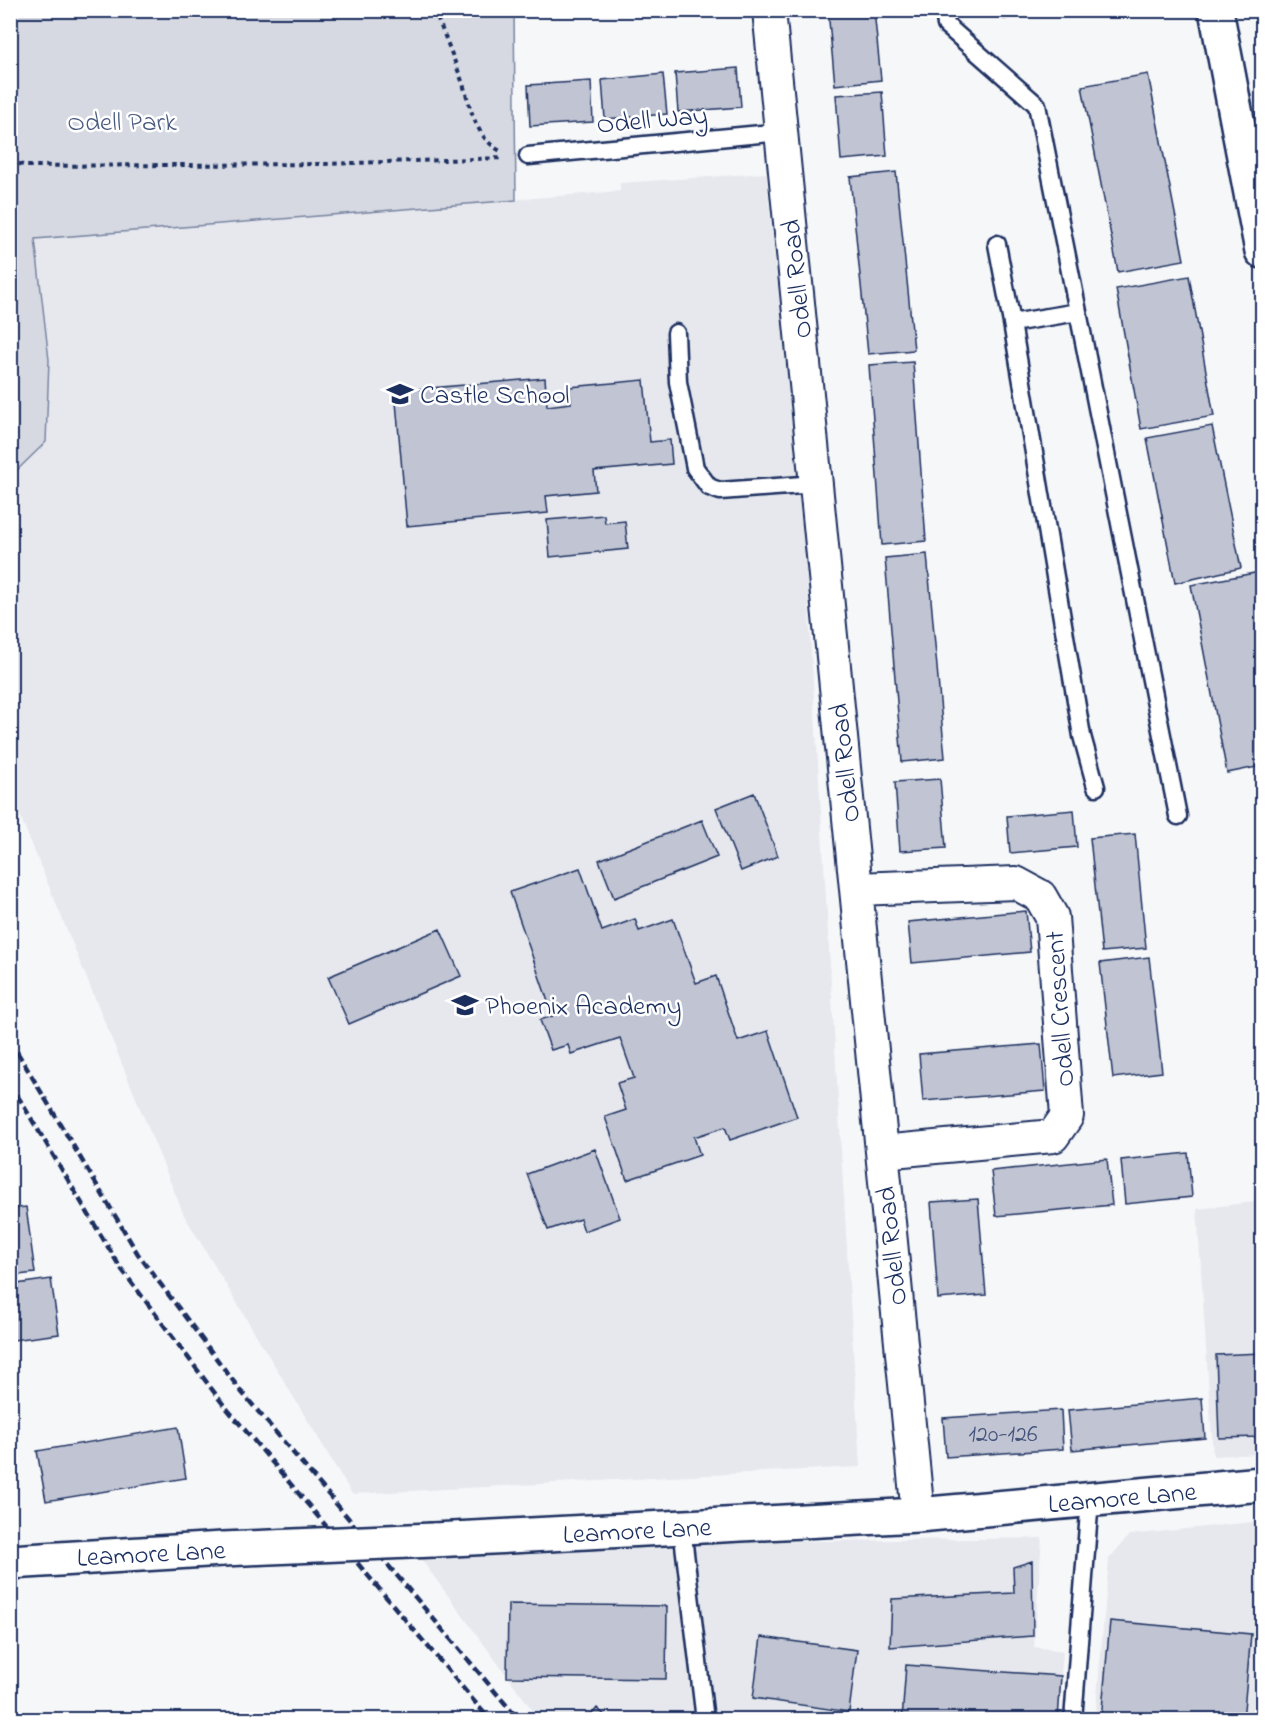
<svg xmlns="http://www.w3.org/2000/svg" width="1273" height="1730" viewBox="0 0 1273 1730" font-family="'Indie Flower',sans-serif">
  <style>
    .built { fill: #e6e8ee }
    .green { fill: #d6d9e2; stroke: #7884a0; stroke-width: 1.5 }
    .building { fill: #c0c4d3; stroke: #1b2f5e; stroke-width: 1.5 }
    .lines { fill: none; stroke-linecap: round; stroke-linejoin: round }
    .lane-casing { stroke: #1b2f5e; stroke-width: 21 }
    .street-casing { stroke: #1b2f5e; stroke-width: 36 }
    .secondary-casing { stroke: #1b2f5e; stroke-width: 38 }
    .highway-casing { stroke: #1b2f5e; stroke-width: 38 }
    .path { stroke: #1b2f5e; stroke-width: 4; stroke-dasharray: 4.5 4.5; stroke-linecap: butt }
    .lane { stroke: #fff; stroke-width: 16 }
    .street { stroke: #fff; stroke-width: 32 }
    .secondary { stroke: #fff; stroke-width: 33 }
    .highway { stroke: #fff; stroke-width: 33 }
    .rail { stroke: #1b2f5e; stroke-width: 4.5; stroke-dasharray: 9 4.5; stroke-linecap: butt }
    .secondary-bridge-casing { stroke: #1b2f5e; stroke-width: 38; stroke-linecap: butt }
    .secondary-bridge { stroke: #fff; stroke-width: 33 }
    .labels { text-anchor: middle; stroke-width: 5; stroke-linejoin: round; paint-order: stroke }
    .number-label { font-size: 24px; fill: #44547b }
    .street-label { font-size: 27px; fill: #1b2f5e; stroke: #fff }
    .park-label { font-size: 27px; fill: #4a5a7f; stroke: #fff }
    .poi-label { font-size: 27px; fill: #1b2f5e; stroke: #fff; text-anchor: start }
  </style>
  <rect width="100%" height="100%" fill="#f6f7f9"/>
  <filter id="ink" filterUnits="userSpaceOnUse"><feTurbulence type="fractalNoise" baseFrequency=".0167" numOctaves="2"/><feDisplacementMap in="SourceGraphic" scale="12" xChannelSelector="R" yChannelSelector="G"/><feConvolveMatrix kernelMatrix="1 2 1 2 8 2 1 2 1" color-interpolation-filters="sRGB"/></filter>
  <g filter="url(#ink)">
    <path class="built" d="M 766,173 L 805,546 L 860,1467 L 352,1494 L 184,1215 L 11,794 L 10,241 L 620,191 L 620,183 Z
      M 1262,1201 L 1262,1454 L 1213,1456 L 1197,1209 Z
      M 1262,1521 L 1262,1719 L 1095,1720 L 1109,1559 L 1129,1535 Z
      M 1042,1538 L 1034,1647 L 1063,1651 L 1057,1719 L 539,1719 L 418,1555 L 692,1543 Z"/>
    <path class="green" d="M 11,10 L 514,11 L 516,200 L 35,239 L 49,360 L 46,442 L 11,476 Z"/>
    <path class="building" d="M 828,10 L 874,10 L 881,80 L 835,85 Z
      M 1002,10 L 1050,10 L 1004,19 Z
      M 738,68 L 741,107 L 678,112 L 675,73 Z
      M 663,74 L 667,114 L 605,119 L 602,80 Z
      M 1148,74 L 1184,260 L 1118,272 L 1082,86 Z
      M 591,81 L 593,122 L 530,126 L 528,85 Z
      M 882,92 L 887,156 L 841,160 L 836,95 Z
      M 896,172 L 914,350 L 868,354 L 850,177 Z
      M 1189,276 L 1214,416 L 1141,429 L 1116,289 Z
      M 913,362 L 926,541 L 882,545 L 869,365 Z
      M 545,378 L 547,406 L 571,403 L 570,387 L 644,380 L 650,442 L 670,440 L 672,464 L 594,471 L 596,491 L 546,496 L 548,513 L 407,526 L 395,391 Z
      M 1212,426 L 1241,568 L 1175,583 L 1147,438 Z
      M 604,515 L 605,523 L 625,521 L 628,549 L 550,557 L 547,520 Z
      M 927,554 L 945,758 L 902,762 L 885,558 Z
      M 1260,572 L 1262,587 L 1262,766 L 1227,773 L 1191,585 Z
      M 940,779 L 946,848 L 900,851 L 895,782 Z
      M 754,793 L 778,856 L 741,871 L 716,808 Z
      M 1074,810 L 1077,847 L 1010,853 L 1007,816 Z
      M 702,820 L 717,857 L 614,898 L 599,860 Z
      M 1135,834 L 1146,948 L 1102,952 L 1090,838 Z
      M 580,868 L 602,931 L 635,919 L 639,931 L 673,919 L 696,983 L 716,976 L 738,1041 L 768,1031 L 797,1117 L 730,1140 L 725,1127 L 694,1137 L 700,1155 L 627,1180 L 605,1117 L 626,1110 L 617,1083 L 634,1078 L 620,1038 L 571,1054 L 568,1045 L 551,1050 L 540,1020 L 553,1016 L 510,892 Z
      M 1026,911 L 1030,952 L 912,963 L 908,922 Z
      M 440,929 L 461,976 L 349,1024 L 328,977 Z
      M 1149,957 L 1162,1072 L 1113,1078 L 1100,963 Z
      M 1041,1044 L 1045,1091 L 923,1101 L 919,1054 Z
      M 595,1149 L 620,1218 L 584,1231 L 580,1219 L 548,1230 L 527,1174 Z
      M 1188,1153 L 1192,1197 L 1125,1204 L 1121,1160 Z
      M 1107,1159 L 1112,1205 L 996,1216 L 991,1171 Z
      M 978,1199 L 986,1295 L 938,1299 L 931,1202 Z
      M 26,1207 L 35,1273 L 10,1276 L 10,1209 Z
      M 51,1279 L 59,1334 L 13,1340 L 10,1285 Z
      M 1262,1353 L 1262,1437 L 1219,1438 L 1216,1355 Z
      M 1202,1398 L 1205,1438 L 1072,1450 L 1068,1410 Z
      M 1061,1410 L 1063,1449 L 946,1457 L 943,1418 Z
      M 178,1427 L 186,1478 L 46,1501 L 37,1451 Z
      M 1032,1561 L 1033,1636 L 890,1647 L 892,1599 L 1014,1593 L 1013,1567 Z
      M 508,1604 L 667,1606 L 666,1679 L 507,1677 Z
      M 1110,1621 L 1251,1634 L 1243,1720 L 1101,1720 Z
      M 761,1637 L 857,1650 L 849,1712 L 753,1698 Z
      M 906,1665 L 1061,1676 L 1058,1720 L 902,1720 Z
      M 597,1708 L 610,1720 L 587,1720 Z"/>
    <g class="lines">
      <g class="lane-casing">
        <path id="lane" d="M 944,10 L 946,25 L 1037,105 L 1178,816
          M 528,156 L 781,132
          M 997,244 L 1012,323
          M 1078,312 L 1012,323 L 1082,736 L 1096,787
          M 676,333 L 678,382 L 695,468 L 709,487 L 720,491 L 816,484
          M 682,1528 L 705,1720
          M 1073,1720 L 1090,1499"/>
      </g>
      <g class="street-casing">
        <path id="street" d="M 769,10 L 918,1515
          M 856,889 L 1016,883 L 1040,896 L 1052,917 L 1067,1116 L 1053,1136 L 882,1152"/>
      </g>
      <g class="secondary-casing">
        <path id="secondary" d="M 433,1540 L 918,1515 L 1262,1484
          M 10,1562 L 223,1549"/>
      </g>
      <g class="highway-casing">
        <path id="highway" d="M 1216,10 L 1262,251"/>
      </g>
      <path class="path" d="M 434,10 C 444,33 453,57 462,81 C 471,107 475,140 503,152
        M 10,161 L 26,166 L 325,164 L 504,158"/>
      <use href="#lane" class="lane"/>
      <use href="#street" class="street"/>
      <use href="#secondary" class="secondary"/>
      <use href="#highway" class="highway"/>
      <path class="rail" d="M 10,1040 L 138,1254 L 240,1390 L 519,1720
        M 10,1083 L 120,1267 L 223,1404 L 490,1720"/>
      <g class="secondary-bridge-casing">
        <path id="secondary-bridge" d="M 223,1549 L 433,1540"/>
      </g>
      <use href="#secondary-bridge" class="secondary-bridge"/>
    </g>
  </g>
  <defs>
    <g id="school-bare" transform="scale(2.07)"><path d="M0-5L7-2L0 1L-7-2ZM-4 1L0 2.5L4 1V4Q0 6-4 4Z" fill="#1b2f5e" stroke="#fff" stroke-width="2.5" paint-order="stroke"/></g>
  </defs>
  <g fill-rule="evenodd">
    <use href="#school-bare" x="400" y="394"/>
    <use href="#school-bare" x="465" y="1005"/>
  </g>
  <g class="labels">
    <g class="number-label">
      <text x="1003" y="1441">120-126</text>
    </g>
    <g class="street-label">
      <text transform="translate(652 119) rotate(-5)" y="9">Odell Way</text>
      <text transform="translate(796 279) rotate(-96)" y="9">Odell Road</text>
      <text transform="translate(844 763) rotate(-96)" y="9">Odell Road</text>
      <text transform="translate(1059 1009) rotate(-94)" y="9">Odell Crescent</text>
      <text transform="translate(891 1246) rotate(-96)" y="9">Odell Road</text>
      <text transform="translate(1122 1497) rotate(-5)" y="9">Leamore Lane</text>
      <text transform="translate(637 1530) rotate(-3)" y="9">Leamore Lane</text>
      <text transform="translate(151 1553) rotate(-3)" y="9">Leamore Lane</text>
    </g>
    <g class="park-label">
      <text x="122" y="130">Odell Park</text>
    </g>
    <g class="poi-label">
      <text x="420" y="403">Castle School</text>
      <text x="485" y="1014">Phoenix Academy</text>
    </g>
  </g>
  <rect width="1273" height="1730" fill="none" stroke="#fff" stroke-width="36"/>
  <rect x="18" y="18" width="1237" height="1694" fill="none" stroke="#1b2f5e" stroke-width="2" filter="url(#ink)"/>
</svg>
